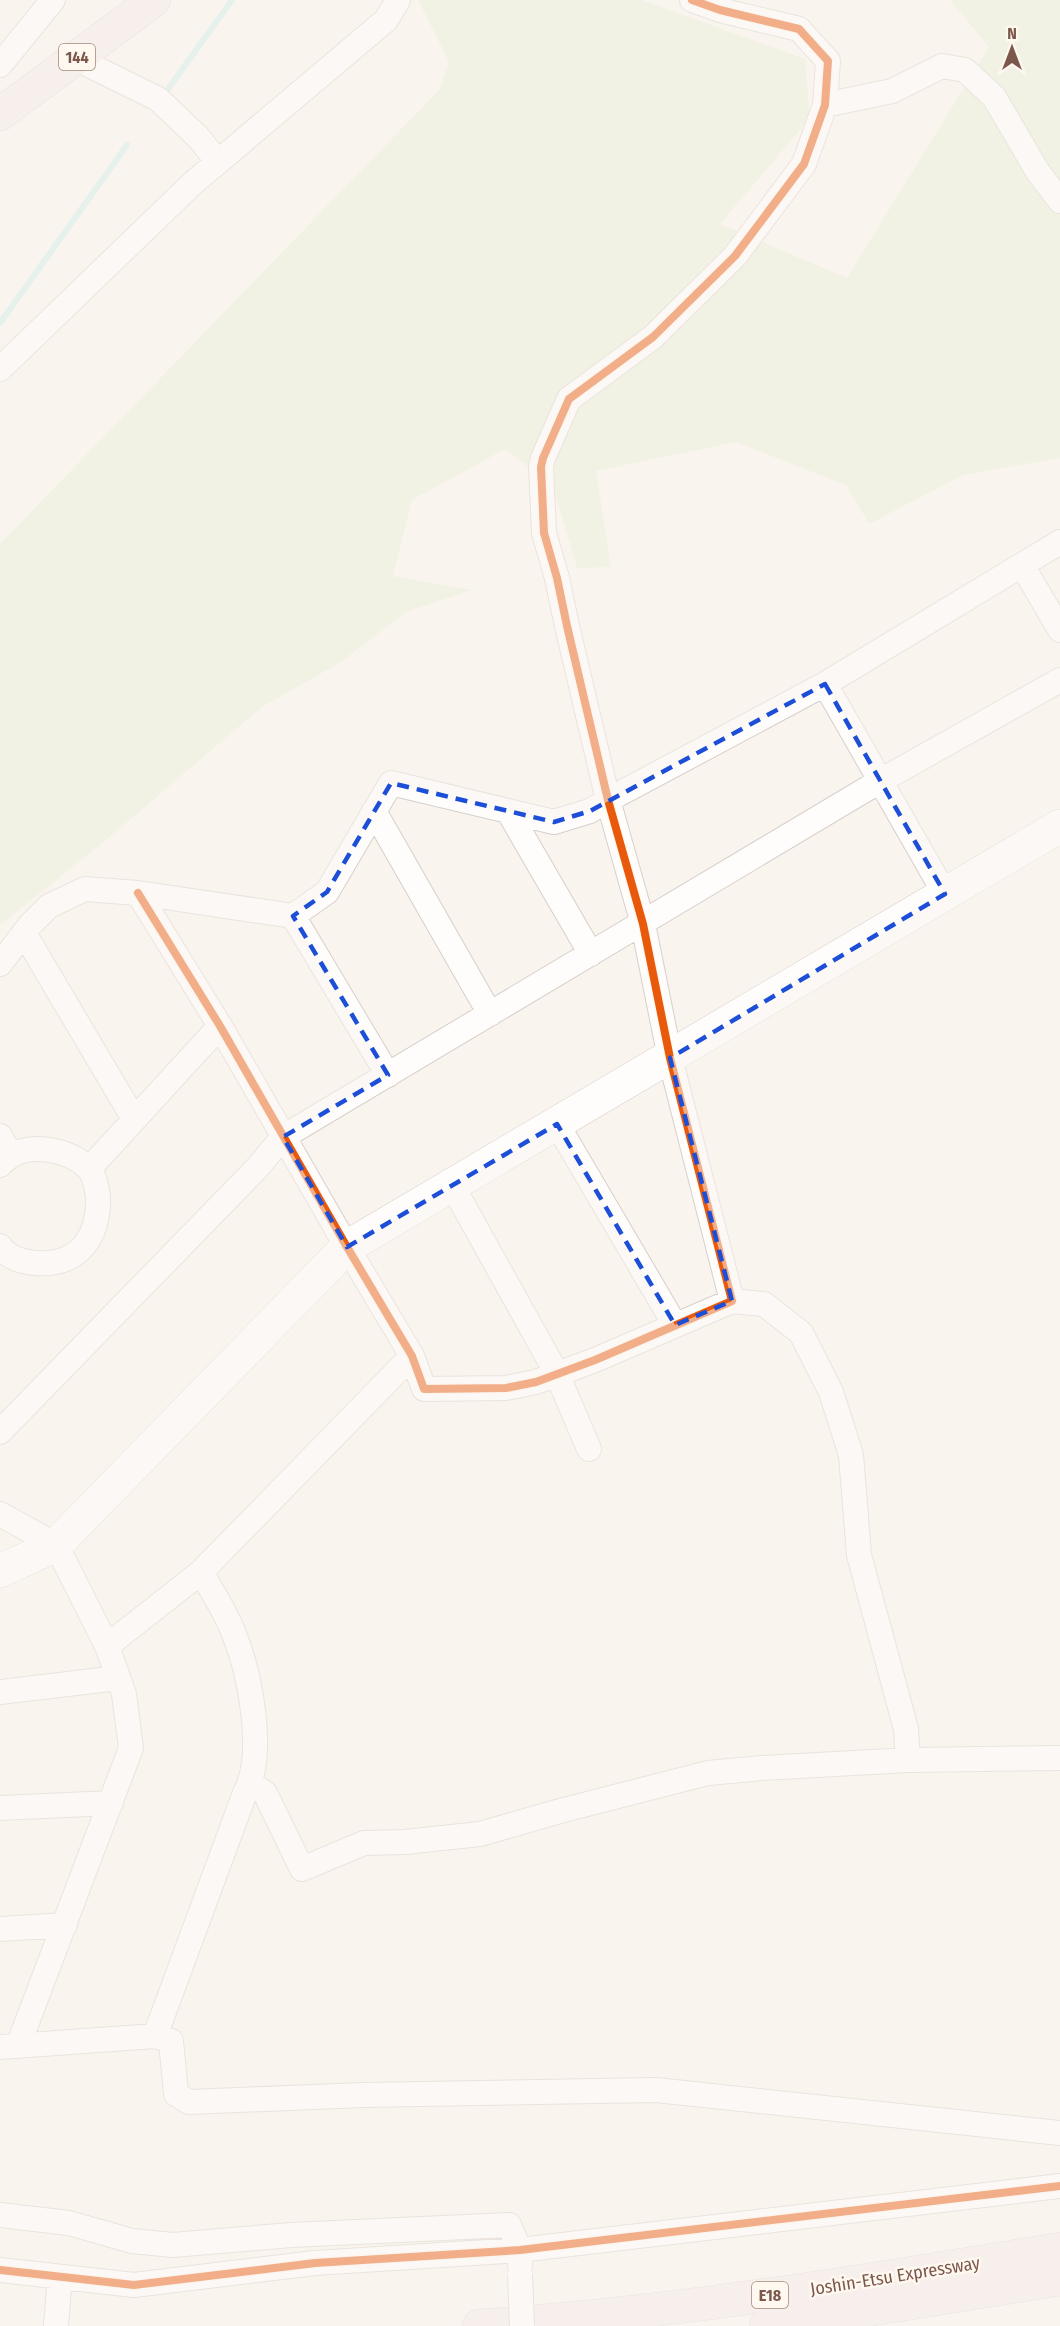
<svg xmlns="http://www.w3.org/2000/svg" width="1060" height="2326" viewBox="0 0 1060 2326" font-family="'Fira Sans Condensed',sans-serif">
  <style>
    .green { fill: #e7f0d7 }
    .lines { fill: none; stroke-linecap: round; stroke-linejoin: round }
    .stream { stroke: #ceeaeb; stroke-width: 6 }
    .street-casing { stroke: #d8cfca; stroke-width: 26 }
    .secondary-casing { stroke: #d9cfc9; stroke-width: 34 }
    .highway-casing { stroke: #dad0ca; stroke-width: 34 }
    .street { stroke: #fefdfc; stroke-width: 24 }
    .secondary { stroke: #fefdfc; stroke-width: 33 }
    .highway { stroke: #f2e8e6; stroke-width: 33 }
    .street-bridge-casing { stroke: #d8cfca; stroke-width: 26; stroke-linecap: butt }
    .street-bridge { stroke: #fefdfc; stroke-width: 24 }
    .cycleway-casing { stroke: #fff8f1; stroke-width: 11 }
    .cycleway { stroke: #e8590c; stroke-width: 8 }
    .marked { fill: none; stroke: #1d4ed8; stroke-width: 4.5; stroke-dasharray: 12 8; stroke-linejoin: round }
    .labels { text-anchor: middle; stroke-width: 5; stroke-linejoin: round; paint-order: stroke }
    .shield { fill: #fff8f1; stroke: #a3887c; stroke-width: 1.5 }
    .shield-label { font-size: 16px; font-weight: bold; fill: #7b584a }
    .street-label { font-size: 18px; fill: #7b584a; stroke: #fff8f1 }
  </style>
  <rect width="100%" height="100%" fill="#f9f4ee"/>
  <path class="green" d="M 418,0 L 642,0 L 805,59 L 810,118 L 720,224 L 847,278 L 989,47 L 950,0 L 1060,0 L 1060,458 L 963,475 L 869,524 L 846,485 L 736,442 L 596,471 L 611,567 L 577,568 L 553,486 L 505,449 L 412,500 L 393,576 L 472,590 L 406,612 L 341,662 L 262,707 L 106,840 L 0,925 L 0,544 L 440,89 L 449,62 Z"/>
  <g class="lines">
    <path class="stream" d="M 168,89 L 232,0
      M 0,323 L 127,145"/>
    <g class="street-casing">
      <path id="street" d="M 0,65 L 53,0
        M 825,105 L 892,91 L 942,66 L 965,70 L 994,97 L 1038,172 L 1060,201
        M 218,162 L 386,20 L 398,0
        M 0,369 L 193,183 L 218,162 L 198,137 L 158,99 L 75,58
        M 1022,565 L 1060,630
        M 825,684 L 945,894
        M 374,811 L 490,1014
        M 508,811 L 591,954
        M 138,893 L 220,1026 L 347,1247 L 412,1356 L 424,1389 L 506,1388 L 536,1382 L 595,1360 L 732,1301 L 670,1058 L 643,924 L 608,800 L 567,626 L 557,578 L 544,533 L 541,467 L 543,458 L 569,399 L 653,337 L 735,256 L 804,164 L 825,105 L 828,61 L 799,29 L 720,10 L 692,0
        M 293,916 L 388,1075
        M 24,933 L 134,1119
        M 0,964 L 31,924 L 49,906 L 85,889 L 138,893 L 293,916 L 327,892 L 391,783 L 554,822 L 590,811 L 608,800 L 825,684 L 1060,542
        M 557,1124 L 675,1325
        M 0,1136 L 11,1156
        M 0,1165 C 13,1150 31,1147 50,1150 C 63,1152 77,1158 87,1167 C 94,1173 97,1188 98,1197 C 99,1237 79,1266 36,1263 C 22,1262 8,1258 0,1246
        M 89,1169 L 220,1026
        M 452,1185 L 557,1374 L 589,1449
        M 732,1301 L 764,1304 L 801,1333 L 831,1392 L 851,1455 L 859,1555 L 906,1729 L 908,1760
        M 0,1432 L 257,1168 L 283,1137 L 880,781 L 1060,680
        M 0,1514 L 56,1545 L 107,1646 L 124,1694 L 131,1748 L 18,2046
        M 107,1646 L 201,1572 L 412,1356
        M 0,1692 L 118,1678
        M 250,1783 L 265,1793 L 302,1869 L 364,1843 L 405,1842 L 480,1834 L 560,1811 L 708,1773 L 762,1768 L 908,1760 L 1060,1758
        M 0,1808 L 111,1803
        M 0,1929 L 65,1925
        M 155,2036 L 171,2041 L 176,2094 L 189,2102 L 363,2095 L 656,2090 L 1060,2133
        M 0,2047 L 155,2036 L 245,1793 C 266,1755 250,1673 234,1634 C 226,1612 212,1592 201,1572
        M 0,2215 L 69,2223 L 132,2241 L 173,2245 L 291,2235 L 509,2225 L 520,2250 L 520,2266
        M 0,2270 L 134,2285 L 315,2263 L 520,2250 L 1060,2186
        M 56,2326 L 60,2277"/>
    </g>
    <g class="secondary-casing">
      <path id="secondary" d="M 0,1571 L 56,1545 L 347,1247 L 1060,826"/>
    </g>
    <g class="highway-casing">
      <path id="highway" d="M 0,114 L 154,0
        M 479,2326 C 674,2313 867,2281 1060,2249
        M 766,2326 L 1060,2279"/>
    </g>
    <use href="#street" class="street"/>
    <use href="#secondary" class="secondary"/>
    <use href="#highway" class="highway"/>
    <g class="street-bridge-casing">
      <path id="street-bridge" d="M 520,2274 L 522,2326"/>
    </g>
    <use href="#street-bridge" class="street-bridge"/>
    <g class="cycleway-casing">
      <path id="cycleway" d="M 138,893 L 220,1026 L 347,1247 L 412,1356 L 424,1389 L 506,1388 L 536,1382 L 595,1360 L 732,1301 L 670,1058 L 643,924 L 608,800 L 567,626 L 557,578 L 544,533 L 541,467 L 543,458 L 569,399 L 653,337 L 735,256 L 804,164 L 825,105 L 828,61 L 799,29 L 720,10 L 692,0
        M 0,2270 L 134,2285 L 315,2263 L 520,2250 L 1060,2186"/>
    </g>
    <use href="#cycleway" class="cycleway"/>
  </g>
  <path d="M0 0H1060V2326H0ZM 825,684 L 945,894 L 670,1058 L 732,1301 L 675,1325 L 557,1124 L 347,1247 L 283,1137 L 388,1075 L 293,916 L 327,892 L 391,783 L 554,822 L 590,811 Z" fill="#f9f4ee" fill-opacity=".55" fill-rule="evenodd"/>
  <path class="marked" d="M 825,684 L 945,894 L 670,1058 L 732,1301 L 675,1325 L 557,1124 L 347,1247 L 283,1137 L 388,1075 L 293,916 L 327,892 L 391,783 L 554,822 L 590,811 Z"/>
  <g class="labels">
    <g class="shield">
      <rect x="59" y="44" width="36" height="26" rx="4.5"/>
      <rect x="752" y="2282" width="36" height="26" rx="4.5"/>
    </g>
    <g class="shield-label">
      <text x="77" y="63">144</text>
      <text x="770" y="2301">E18</text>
    </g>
    <g class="street-label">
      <text transform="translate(895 2276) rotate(-9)" y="6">Joshin-Etsu Expressway</text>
    </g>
  </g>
  <g transform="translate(1012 48)" stroke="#fff8f1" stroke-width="4.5" paint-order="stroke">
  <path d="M0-4.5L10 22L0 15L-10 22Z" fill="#7b584a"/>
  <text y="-9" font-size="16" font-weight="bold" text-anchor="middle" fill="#7b584a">N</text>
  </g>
</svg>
